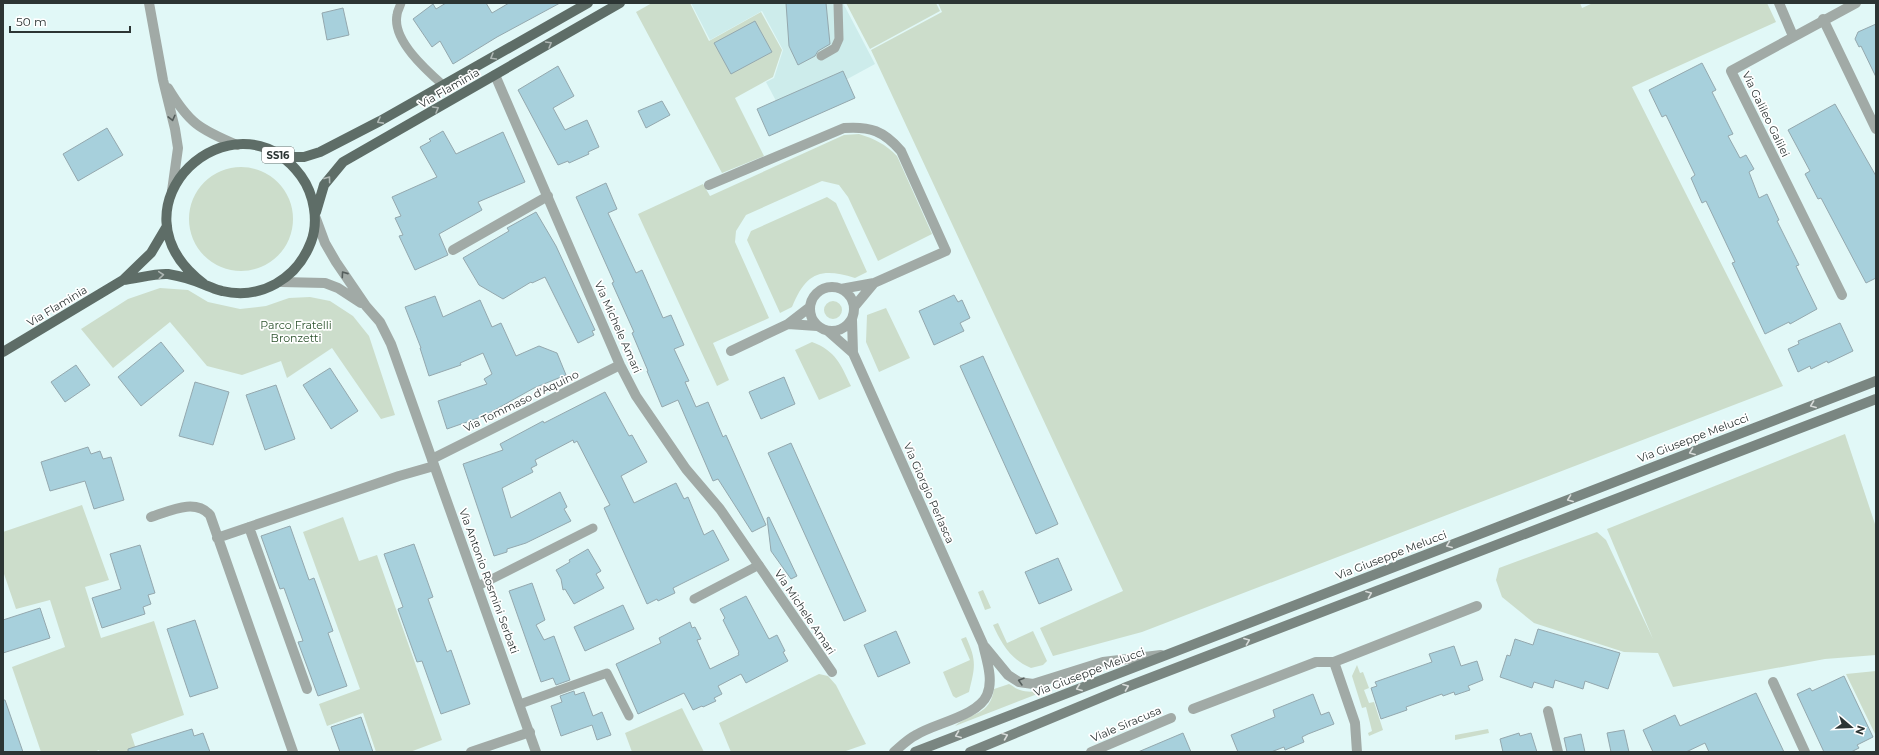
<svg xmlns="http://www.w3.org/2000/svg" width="1879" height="755" viewBox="0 0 1879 755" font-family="Montserrat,sans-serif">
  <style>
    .built { fill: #cdeceb }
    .green { fill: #ccddcb }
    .building { fill: #a7d0dc; stroke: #94a8ae }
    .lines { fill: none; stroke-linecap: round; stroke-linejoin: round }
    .service { stroke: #a1aaa6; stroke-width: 9 }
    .minor { stroke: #a1aaa6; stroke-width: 10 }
    .tertiary { stroke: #a1aaa6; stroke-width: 10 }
    .secondary { stroke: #7a8681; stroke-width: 10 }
    .primary { stroke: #5e6d67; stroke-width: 10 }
    .oneway { stroke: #aeb6b3 }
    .oneway2 { stroke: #555e5c }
    .oneway3 { stroke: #d7dbd9 }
    .labels { text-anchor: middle; stroke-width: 3.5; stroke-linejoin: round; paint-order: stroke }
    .shield { fill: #fff; stroke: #6b7271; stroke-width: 1 }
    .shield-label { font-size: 10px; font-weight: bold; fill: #2c3534 }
    .street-label { font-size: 11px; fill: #2c3534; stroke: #fff }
    .park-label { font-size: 11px; fill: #2b522c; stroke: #fff }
  </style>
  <rect width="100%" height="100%" fill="#e1f8f7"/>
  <path class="built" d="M 691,3 L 843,3 L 875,64 L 783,114 L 766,82 L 774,78 L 783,50 L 762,11 L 710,40 Z"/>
  <path class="green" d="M 652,3 L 690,3 L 709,41 L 761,12 L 782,50 L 773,77 L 735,98 L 764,156 L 722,173 L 636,12 Z
    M 846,3 L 936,3 L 940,11 L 870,49 Z
    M 938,3 L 1580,3 L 1582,8 L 1593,3 L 1767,3 L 1776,22 L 1632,87 L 1783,386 L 1142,632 L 1053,656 L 1040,628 L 1123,591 L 871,50 L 942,12 Z
    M 859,134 C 875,139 885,144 897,156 L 932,234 L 878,261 L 848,197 L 839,185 L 822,181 L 746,215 L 736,231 L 735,242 L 769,318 L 713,343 L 729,380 L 717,386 L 638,214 L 703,184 L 710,196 L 844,135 Z
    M189 219a52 52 0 1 1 104 0a52 52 0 1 1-104 0Z
    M 827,197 L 836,203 L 867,272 L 855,278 C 820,267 806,273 792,307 L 780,313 L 747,240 L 751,231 Z
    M 160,288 L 188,290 L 208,302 L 240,309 L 266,306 L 289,298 L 310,297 L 330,301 L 353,316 L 369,336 L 395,415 L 381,419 L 332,348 L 287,378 L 281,361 L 242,375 L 207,366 L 170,322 L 113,368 L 81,329 L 128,299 Z
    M824 310a9 9 0 1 1 18 0a9 9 0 1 1-18 0Z
    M 886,308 L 910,358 L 879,372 L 866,342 L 867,315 Z
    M 812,342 C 836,351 841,365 851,386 L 819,400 L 795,350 Z
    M 1845,434 L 1876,527 L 1876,655 L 1825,659 L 1673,687 L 1658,653 L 1624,652 L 1534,623 L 1502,597 L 1496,580 L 1499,568 L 1597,532 L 1606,540 L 1653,639 L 1607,529 Z
    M 82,505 L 109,580 L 85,587 L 101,638 L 154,621 L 184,715 L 131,734 L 137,752 L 100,752 L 99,750 L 94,752 L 41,752 L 12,667 L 65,647 L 50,600 L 16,609 L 3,571 L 3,532 Z
    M 343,517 L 359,561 L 377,555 L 442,740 L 410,752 L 376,752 L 363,713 L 327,726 L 319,704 L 360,689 L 303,532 Z
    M 983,590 L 991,608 L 985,610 L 978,592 Z
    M 998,623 L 1007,643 L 1033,631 L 1047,661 L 1043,665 L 1031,668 C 1011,660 1001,643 993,625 Z
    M 966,637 C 977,661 975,667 969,692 L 956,698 L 953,696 L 943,672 L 970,660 L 961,639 Z
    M 1357,665 L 1360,673 L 1363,672 L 1369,688 L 1364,690 L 1369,703 L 1374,702 L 1383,730 L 1369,736 L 1368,733 L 1372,731 L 1366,707 L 1362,708 L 1352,676 Z
    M 1876,671 L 1876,736 L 1846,674 Z
    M 819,674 L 828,676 L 836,685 L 866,744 L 843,752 L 731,752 L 719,723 Z
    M 1076,679 L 955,726 C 971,712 990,716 994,689 L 1009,684 C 1013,686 1016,689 1020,690 C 1037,696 1060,684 1076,679 Z
    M 682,708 L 704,752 L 632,752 L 625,733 Z
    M 1488,729 L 1489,733 L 1455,740 L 1455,735 Z"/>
  <path class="building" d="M 446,3 L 486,3 L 492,13 L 509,3 L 560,3 L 497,37 L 453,64 L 440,41 L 432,47 L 413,19 L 433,4 L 436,9 Z
    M 786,3 L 826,3 L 830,44 L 818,51 L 815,56 L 798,65 L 789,46 Z
    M 343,8 L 349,35 L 327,40 L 322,13 Z
    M 755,21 L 772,52 L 731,74 L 714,43 Z
    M 1876,24 L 1876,77 L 1861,46 L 1859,47 L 1855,39 L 1858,32 Z
    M 1702,63 L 1716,90 L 1712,92 L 1733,134 L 1728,136 L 1740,158 L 1746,155 L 1754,169 L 1749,172 L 1759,198 L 1767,194 L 1779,220 L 1777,221 L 1799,265 L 1796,266 L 1817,309 L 1790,324 L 1789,322 L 1765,334 L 1732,263 L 1735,262 L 1706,201 L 1702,203 L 1691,178 L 1695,175 L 1666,115 L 1662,117 L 1649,90 Z
    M 558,66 L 574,96 L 553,108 L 565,130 L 587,120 L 599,147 L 588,152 L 589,154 L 569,163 L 568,161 L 558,165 L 518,90 Z
    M 843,71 L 855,98 L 769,136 L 757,109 Z
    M 662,101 L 670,115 L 646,128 L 638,111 Z
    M 1835,104 L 1876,176 L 1876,278 L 1866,283 L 1821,198 L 1818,199 L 1805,174 L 1810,171 L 1788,130 Z
    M 107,128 L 123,155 L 78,181 L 63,154 Z
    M 443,131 L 456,154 L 503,132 L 525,182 L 478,202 L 482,210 L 439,234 L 448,255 L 415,270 L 399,236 L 403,235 L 395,218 L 401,216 L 392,197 L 437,177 L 420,147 L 431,141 L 429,139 Z
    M 606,183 L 617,209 L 608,213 L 636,273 L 642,270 L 663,318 L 671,315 L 684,345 L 674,349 L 689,381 L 685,382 L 696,407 L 708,402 L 723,437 L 726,435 L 766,525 L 752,532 L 718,479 L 713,481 L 678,400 L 662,407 L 647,371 L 648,371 L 632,333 L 634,332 L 612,283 L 614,282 L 576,197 Z
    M 536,212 L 556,246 L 595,330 L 592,331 L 594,335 L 578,343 L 545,277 L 532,283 L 531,282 L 503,299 L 479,285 L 463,258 L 509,231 L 507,228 Z
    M 954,295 L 958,302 L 962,300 L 970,318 L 960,323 L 964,331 L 934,345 L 919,311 Z
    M 435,296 L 443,317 L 480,300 L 492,327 L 501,323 L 516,356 L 539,346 L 557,353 L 566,375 L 534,388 L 484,416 L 447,429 L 438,401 L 487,384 L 484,379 L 492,374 L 483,353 L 460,363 L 461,365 L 429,376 L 420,348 L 421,348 L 405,307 Z
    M 1840,323 L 1853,351 L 1828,363 L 1827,361 L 1811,369 L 1810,366 L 1798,372 L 1788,349 L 1799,344 L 1798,341 Z
    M 161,342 L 184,371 L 141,406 L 118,377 Z
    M 983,356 L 1058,524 L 1036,534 L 960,366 Z
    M 76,365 L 90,385 L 65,402 L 51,382 Z
    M 330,368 L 358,411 L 331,429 L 303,385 Z
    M 784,377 L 795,404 L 761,419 L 749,392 Z
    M 195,382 L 229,392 L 213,445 L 179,436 Z
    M 276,385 L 295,439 L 265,450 L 246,395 Z
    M 605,392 L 629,436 L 632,435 L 647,462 L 621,476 L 634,503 L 676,483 L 684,499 L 688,497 L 704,535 L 713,530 L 729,560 L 673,588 L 675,593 L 658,601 L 657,599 L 647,604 L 604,508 L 610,505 L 577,441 L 574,443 L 573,440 L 535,460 L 537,465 L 531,468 L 533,472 L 502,488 L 511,518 L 560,492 L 567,507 L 564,509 L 571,521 L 526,543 L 507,549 L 507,552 L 494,556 L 463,464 L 503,450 L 500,444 L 543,421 L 544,423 Z
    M 791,443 L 866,611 L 844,621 L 768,453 Z
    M 88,447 L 91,454 L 100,451 L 103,459 L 111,457 L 124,500 L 94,509 L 85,481 L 50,491 L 41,462 Z
    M 769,517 L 797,576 L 791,579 L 771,551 L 767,518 Z
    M 290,526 L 309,580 L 314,578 L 333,631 L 328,633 L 347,686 L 318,696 L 298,642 L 303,641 L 284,588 L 280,589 L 261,536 Z
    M 414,544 L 433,597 L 428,599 L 447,652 L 451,650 L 470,704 L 441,714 L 422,661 L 417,662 L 398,609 L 403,607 L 384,554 Z
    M 140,545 L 155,593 L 148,595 L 151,604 L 143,607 L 145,614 L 102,628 L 92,598 L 121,589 L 110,554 Z
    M 588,549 L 601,571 L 596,574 L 604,588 L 574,604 L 565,589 L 563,590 L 561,579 L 556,570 L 570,562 L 569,560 Z
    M 1058,558 L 1072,590 L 1039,604 L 1025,572 Z
    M 532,583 L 545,620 L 536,625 L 544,640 L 554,636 L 570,680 L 556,685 L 553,678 L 541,682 L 509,591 Z
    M 746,596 L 769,639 L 777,635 L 785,651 L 783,652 L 788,661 L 746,683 L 741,674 L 718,686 L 722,694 L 714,698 L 716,701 L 703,707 L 702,706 L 693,710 L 684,693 L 638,714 L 616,664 L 661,643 L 659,638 L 690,622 L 692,628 L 695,627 L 701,639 L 697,640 L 710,669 L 739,655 L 738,653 L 739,652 L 723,620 L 725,618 L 720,609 Z
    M 623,605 L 634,629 L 585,651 L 574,627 Z
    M 40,608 L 50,638 L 3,653 L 3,620 Z
    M 195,620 L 218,688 L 190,697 L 167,629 Z
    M 1538,629 L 1620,653 L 1608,689 L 1585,681 L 1583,689 L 1555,680 L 1553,688 L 1534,682 L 1532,688 L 1500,677 L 1507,655 L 1510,656 L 1515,639 L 1533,645 Z
    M 896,631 L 910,663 L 878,677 L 864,645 Z
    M 1454,646 L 1461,666 L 1477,661 L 1483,680 L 1468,686 L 1470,690 L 1455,695 L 1454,692 L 1443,696 L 1442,694 L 1406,707 L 1407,710 L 1381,719 L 1371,688 L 1377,686 L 1375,682 L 1432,662 L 1429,654 Z
    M 1844,676 L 1873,737 L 1857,745 L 1859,748 L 1851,752 L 1824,752 L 1797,694 L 1810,688 L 1812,691 Z
    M 574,691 L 575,695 L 584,692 L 593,716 L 602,712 L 611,735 L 597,740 L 592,725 L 561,736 L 551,706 L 562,702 L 560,696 Z
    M 1756,693 L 1784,752 L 1709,752 L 1705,743 L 1686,752 L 1653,752 L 1643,730 L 1675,715 L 1680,726 Z
    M 1313,694 L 1321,715 L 1329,712 L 1334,724 L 1308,734 L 1302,737 L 1304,742 L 1285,750 L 1284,747 L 1271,752 L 1238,752 L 1231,735 L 1275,717 L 1273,710 Z
    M 3,700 L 5,700 L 23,752 L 3,752 Z
    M 361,717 L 373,752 L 340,752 L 331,727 Z
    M 192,729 L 194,736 L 203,733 L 210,752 L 128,752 L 128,749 Z
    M 1624,730 L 1629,752 L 1611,752 L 1607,733 Z
    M 1183,733 L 1191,752 L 1138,752 Z
    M 1519,733 L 1520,736 L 1531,733 L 1537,752 L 1503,752 L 1500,739 Z
    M 1581,734 L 1585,752 L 1567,752 L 1564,738 Z"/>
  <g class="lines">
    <path class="service" d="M 401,3 C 400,7 397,11 397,15 C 392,40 426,70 443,85
      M 821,56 L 835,48 L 839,39 L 838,4
      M 478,586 L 593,528
      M 694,599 L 759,565
      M 520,704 L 607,673 L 629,716"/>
    <path class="minor" d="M 149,3 L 163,80 L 175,129 L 178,148 L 172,191
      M 1779,3 L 1793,36
      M 1823,19 L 1876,129
      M 495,75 L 620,365 L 636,396 L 686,469 L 720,509 L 832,672
      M 168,88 C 189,123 199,129 237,145
      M 709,185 L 844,128 C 870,126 884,131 901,151 L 946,251 L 874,283 L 841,289
      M 453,250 L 548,196
      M810 309a22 22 0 1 1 44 0a22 22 0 1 1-44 0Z
      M 1842,295 L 1731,71 L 1856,3
      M 854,307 L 874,283
      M 852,320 L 853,353 L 983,644 C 986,659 994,679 987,695 C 978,716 935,723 916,735 C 908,739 901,746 894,752
      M 788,324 L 817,326
      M 828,331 L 853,353
      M 731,351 L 788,324 L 810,307
      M 432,459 L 620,365
      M 151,517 C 170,511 195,498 210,515 L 293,752
      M 249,527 L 307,689
      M 217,538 L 399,476 L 434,466
      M 985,647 L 1008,675 L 1019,682 L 1033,684 L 1103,662 L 1161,655
      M 1334,662 L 1355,723 L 1357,752
      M 1773,682 L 1805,752
      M 1193,709 L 1316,662 L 1334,662 L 1477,606
      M 1548,711 L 1558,752
      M 471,752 L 530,732
      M 1091,752 L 1171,718"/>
    <path class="tertiary" d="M 315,216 L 325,243 L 336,262 L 366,306 L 380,322 L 391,344 L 536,752
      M 281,282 L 325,283 L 338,288 L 361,303"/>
    <path class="secondary" d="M 915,752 L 1876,381
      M 970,752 L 1124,688 L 1876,399"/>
    <path class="primary" d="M 282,157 L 304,157 L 320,152 L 380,121 L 588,3
      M 316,212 L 324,185 L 343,162 L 620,3
      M 123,280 C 135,279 156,273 168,274 C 180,276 194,280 205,285 C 211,287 216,290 222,291 C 261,300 297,279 311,242 C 319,221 314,194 301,176 C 235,86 101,206 204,284
      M 3,352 L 123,280 L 151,253 L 167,226"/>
  </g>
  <defs><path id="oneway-chevron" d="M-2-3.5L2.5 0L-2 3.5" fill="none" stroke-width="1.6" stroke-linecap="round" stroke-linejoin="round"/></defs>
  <g class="oneway">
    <use href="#oneway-chevron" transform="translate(549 44) rotate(-30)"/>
    <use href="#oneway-chevron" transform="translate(493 57) rotate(150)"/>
    <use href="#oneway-chevron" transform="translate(436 109) rotate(-30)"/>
    <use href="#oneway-chevron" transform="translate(380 121) rotate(152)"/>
    <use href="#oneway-chevron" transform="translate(328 179) rotate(-54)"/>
    <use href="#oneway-chevron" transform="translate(161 275) rotate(-5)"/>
  </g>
  <g class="oneway2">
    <use href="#oneway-chevron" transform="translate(172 118) rotate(76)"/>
    <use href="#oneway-chevron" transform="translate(344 274) rotate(-125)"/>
    <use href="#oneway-chevron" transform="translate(1021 681) rotate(-164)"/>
  </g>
  <g class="oneway3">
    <use href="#oneway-chevron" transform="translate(1813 405) rotate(159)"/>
    <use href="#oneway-chevron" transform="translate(1692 452) rotate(159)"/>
    <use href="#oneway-chevron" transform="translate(1570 499) rotate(159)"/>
    <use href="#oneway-chevron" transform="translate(1449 545) rotate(159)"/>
    <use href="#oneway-chevron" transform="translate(1369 594) rotate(-21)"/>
    <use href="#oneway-chevron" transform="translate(1247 641) rotate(-21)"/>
    <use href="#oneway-chevron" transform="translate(1126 687) rotate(-21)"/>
    <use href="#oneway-chevron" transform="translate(1079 688) rotate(159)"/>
    <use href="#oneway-chevron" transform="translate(958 735) rotate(159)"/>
    <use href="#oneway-chevron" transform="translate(1005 736) rotate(-22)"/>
  </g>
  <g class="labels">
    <rect class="shield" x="262" y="147" width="32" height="16" rx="3"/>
    <g class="shield-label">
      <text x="278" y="159">SS16</text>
    </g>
    <g class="street-label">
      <text transform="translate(449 88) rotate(-30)" y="4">Via Flaminia</text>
      <text transform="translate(1766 114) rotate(64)" y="4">Via Galileo Galilei</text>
      <text transform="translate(57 306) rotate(-31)" y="4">Via Flaminia</text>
      <text transform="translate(618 327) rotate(66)" y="4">Via Michele Amari</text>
      <text transform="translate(521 401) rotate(-26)" y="4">Via Tommaso d'Aquino</text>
      <text transform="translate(1693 438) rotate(-21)" y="4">Via Giuseppe Melucci</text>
      <text transform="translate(929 493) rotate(66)" y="4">Via Giorgio Perlasca</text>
      <text transform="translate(1391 555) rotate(-21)" y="4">Via Giuseppe Melucci</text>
      <text transform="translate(489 581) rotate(70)" y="4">Via Antonio Rosmini Serbati</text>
      <text transform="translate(805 612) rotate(56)" y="4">Via Michele Amari</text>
      <text transform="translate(1089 672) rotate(-21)" y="4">Via Giuseppe Melucci</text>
      <text transform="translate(1126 724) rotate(-23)" y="4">Viale Siracusa</text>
    </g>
    <g class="park-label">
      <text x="296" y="329">Parco Fratelli<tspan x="296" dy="13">Bronzetti</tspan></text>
    </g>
  </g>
  <rect width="1879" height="755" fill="none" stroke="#2c3534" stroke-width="8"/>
  <g transform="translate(1851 727) rotate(109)" stroke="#ffffff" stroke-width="3" paint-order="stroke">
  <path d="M0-3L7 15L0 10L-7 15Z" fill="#2c3534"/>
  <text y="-6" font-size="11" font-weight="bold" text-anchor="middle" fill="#2c3534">N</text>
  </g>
  <path d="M10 26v6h120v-6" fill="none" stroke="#2c3534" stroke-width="2"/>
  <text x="16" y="26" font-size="12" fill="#2c3534" stroke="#ffffff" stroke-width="3" paint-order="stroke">50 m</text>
</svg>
